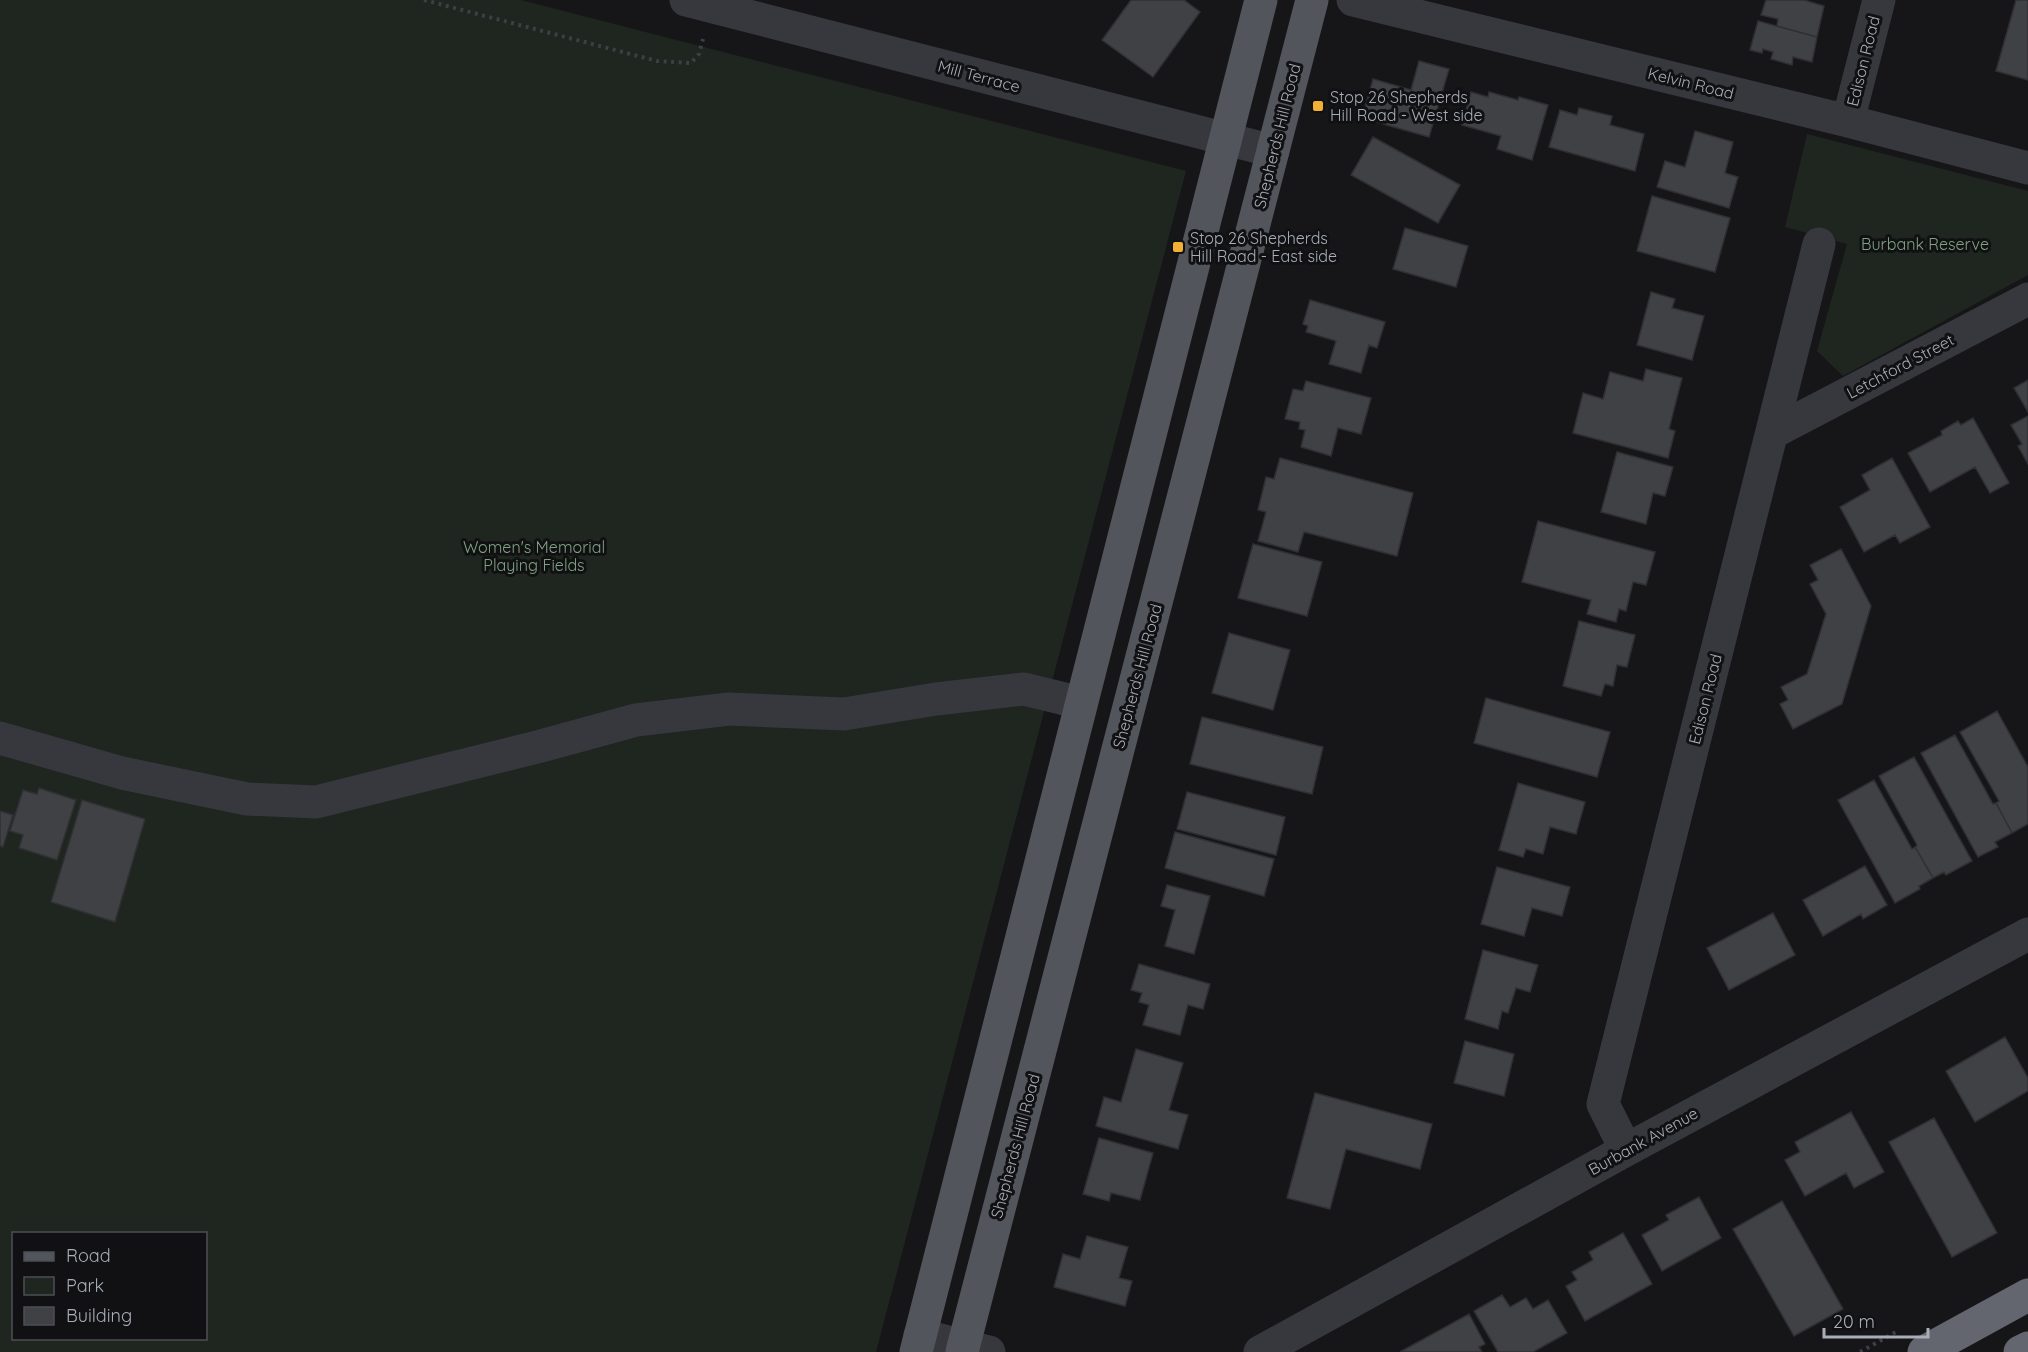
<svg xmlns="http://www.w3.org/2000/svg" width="2028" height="1352" viewBox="0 0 2028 1352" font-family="Quicksand,sans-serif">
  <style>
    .green { fill: #1e261f; fill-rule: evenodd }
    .building { fill: #404145; stroke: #303034; stroke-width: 1.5 }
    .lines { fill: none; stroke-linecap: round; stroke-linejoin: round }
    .path { stroke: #3d3f44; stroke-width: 4; stroke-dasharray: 3 4.5; stroke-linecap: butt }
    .minor { stroke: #37383d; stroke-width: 33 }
    .major { stroke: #53555c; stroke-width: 33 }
    .highway { stroke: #63666e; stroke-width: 33 }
    .poi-dot { fill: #f2b134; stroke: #111113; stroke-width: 2 }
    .labels { text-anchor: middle; stroke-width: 6; stroke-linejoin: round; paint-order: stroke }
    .street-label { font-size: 16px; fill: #a8adb8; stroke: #111113 }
    .poi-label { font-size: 16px; fill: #a8adb8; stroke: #111113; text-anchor: start }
    .park-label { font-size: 16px; fill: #7fa381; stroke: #111113 }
  </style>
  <rect width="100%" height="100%" fill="#161618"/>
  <path class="green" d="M 0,0 L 521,0 L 1186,171 L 876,1352 L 0,1352 ZM 14,1234 L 206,1234 L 206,1338 L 14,1338 Z
    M 1807,134 L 2028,191 L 2028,275 L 1843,376 L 1817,351 L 1847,244 L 1785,227 Z"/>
  <path class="building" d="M 1131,0 L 1184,0 L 1200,12 L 1153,77 L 1102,40 Z
    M 1766,0 L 1804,0 L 1824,6 L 1817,37 L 1777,26 L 1778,19 L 1761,15 Z
    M 2016,0 L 2028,0 L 2028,80 L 1996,71 Z
    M 1758,21 L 1817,37 L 1812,62 L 1793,57 L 1792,65 L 1771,59 L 1773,52 L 1763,49 L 1762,53 L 1750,50 Z
    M 1419,61 L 1449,69 L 1429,137 L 1362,118 L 1373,79 L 1411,90 Z
    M 1471,92 L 1488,97 L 1489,92 L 1518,100 L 1519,97 L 1548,105 L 1532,160 L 1497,149 L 1501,136 L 1462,125 Z
    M 1579,108 L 1612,116 L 1610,125 L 1644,134 L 1635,171 L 1549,147 L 1560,110 L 1577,115 Z
    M 1695,131 L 1733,142 L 1725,173 L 1738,177 L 1729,208 L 1657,187 L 1665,161 L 1685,167 Z
    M 1373,137 L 1460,185 L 1438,223 L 1351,175 Z
    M 1652,196 L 1730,218 L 1715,272 L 1637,251 Z
    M 1405,228 L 1468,246 L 1456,287 L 1393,269 Z
    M 1651,292 L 1675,299 L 1672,308 L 1704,316 L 1692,360 L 1637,345 Z
    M 1310,300 L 1385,322 L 1377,348 L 1369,345 L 1361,373 L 1329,364 L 1336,341 L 1306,332 L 1308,326 L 1303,324 Z
    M 1646,369 L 1682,378 L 1669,429 L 1675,431 L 1668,458 L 1573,433 L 1583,393 L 1603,399 L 1610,372 L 1643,381 Z
    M 2028,380 L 2028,412 L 2014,388 Z
    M 1306,381 L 1371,398 L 1361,434 L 1338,428 L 1331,456 L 1301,447 L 1305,430 L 1299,429 L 1300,422 L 1285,419 L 1293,389 L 1303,391 Z
    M 2028,416 L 2028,464 L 2018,446 L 2022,444 L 2011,425 Z
    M 1973,418 L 2009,483 L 1990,493 L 1975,467 L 1930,492 L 1908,453 L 1942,435 L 1941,431 L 1958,421 L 1961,425 Z
    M 1617,452 L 1673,467 L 1665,496 L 1653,493 L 1646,524 L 1601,512 Z
    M 1280,458 L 1413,493 L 1397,556 L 1304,532 L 1298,552 L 1258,541 L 1266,512 L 1258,510 L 1266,477 L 1274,479 Z
    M 1892,458 L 1930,527 L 1900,543 L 1895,535 L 1864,552 L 1840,507 L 1870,490 L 1862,475 Z
    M 1538,521 L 1655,552 L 1646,585 L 1633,582 L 1626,611 L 1619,609 L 1616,622 L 1587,614 L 1591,600 L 1522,582 Z
    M 1253,544 L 1322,562 L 1307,616 L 1238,598 Z
    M 1841,549 L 1871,606 L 1842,704 L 1793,729 L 1780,704 L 1788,700 L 1781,687 L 1807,674 L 1826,614 L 1810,584 L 1818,580 L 1810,565 Z
    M 1579,621 L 1635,635 L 1627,667 L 1617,665 L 1613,686 L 1605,684 L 1601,696 L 1563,686 Z
    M 1229,633 L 1290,650 L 1273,710 L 1212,693 Z
    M 1486,698 L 1610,732 L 1597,777 L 1474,743 Z
    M 1997,711 L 2028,767 L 2028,824 L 2012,833 L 1996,803 L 1999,801 L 1960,732 Z
    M 1202,717 L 1323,747 L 1312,794 L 1190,764 Z
    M 1955,735 L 1993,804 L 1996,803 L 2012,833 L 1995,842 L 1998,847 L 1978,857 L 1921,753 Z
    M 1914,757 L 1972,861 L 1946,875 L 1944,872 L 1933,878 L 1915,847 L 1917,845 L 1879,776 Z
    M 1874,780 L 1912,849 L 1915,847 L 1933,878 L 1919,886 L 1920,889 L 1895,903 L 1838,800 Z
    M 1518,783 L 1585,802 L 1576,834 L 1550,827 L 1543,854 L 1526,849 L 1523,857 L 1499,850 Z
    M 39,788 L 76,800 L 57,860 L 19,848 L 23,835 L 10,831 L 23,790 L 37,794 Z
    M 1187,792 L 1285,817 L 1276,855 L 1177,829 Z
    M 82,800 L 145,819 L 115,922 L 51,902 Z
    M 0,811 L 13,815 L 3,847 L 0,846 Z
    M 1175,832 L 1274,859 L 1264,896 L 1165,868 Z
    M 1865,866 L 1887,905 L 1863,919 L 1861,914 L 1823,936 L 1803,900 Z
    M 1497,867 L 1570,887 L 1562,916 L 1532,908 L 1524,936 L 1481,924 Z
    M 1167,885 L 1210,896 L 1194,954 L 1165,946 L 1175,910 L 1161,906 Z
    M 1773,913 L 1795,955 L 1729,990 L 1707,948 Z
    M 1483,950 L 1538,965 L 1530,992 L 1516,988 L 1508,1013 L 1502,1011 L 1498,1029 L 1465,1019 Z
    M 1139,964 L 1210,984 L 1203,1009 L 1188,1005 L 1180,1035 L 1143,1025 L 1149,1005 L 1139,1002 L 1142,993 L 1131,990 Z
    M 2005,1037 L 2028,1078 L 2028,1091 L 1975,1122 L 1946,1071 Z
    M 1465,1041 L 1514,1054 L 1504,1096 L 1454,1083 Z
    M 1136,1049 L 1183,1063 L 1169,1110 L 1188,1115 L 1178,1149 L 1096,1126 L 1104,1097 L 1121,1102 Z
    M 1315,1093 L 1432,1124 L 1420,1169 L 1346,1149 L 1330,1209 L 1287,1198 Z
    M 1851,1112 L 1884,1172 L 1854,1188 L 1846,1173 L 1805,1196 L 1785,1160 L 1800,1152 L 1795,1142 Z
    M 1934,1118 L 1997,1233 L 1952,1257 L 1889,1142 Z
    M 1099,1138 L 1153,1153 L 1140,1200 L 1111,1193 L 1109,1201 L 1083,1194 Z
    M 1699,1197 L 1721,1238 L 1662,1271 L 1642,1235 L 1669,1220 L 1666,1215 Z
    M 1782,1201 L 1843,1309 L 1794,1336 L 1733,1229 Z
    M 1623,1233 L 1652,1284 L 1585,1321 L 1566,1286 L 1577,1280 L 1572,1272 L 1593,1260 L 1589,1252 Z
    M 1087,1236 L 1128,1247 L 1119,1278 L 1132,1281 L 1125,1306 L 1054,1287 L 1063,1254 L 1080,1259 Z
    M 1502,1295 L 1510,1307 L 1526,1298 L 1533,1309 L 1548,1300 L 1567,1333 L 1533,1352 L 1498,1352 L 1474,1311 Z
    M 1469,1314 L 1485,1344 L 1479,1347 L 1482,1352 L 1400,1352 Z"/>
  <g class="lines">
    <path class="path" d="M 424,0 L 657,61 L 691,63 L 699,54 L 703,39
      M 1860,1352 L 1896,1332"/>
    <path class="minor" d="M 686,0 L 1273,151
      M 1353,0 L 1848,121 L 2028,168
      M 1848,121 L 1879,0
      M 1772,433 L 2028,299
      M 0,738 L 122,773 L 247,799 L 316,802 L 541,746 L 636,720 L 729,709 L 844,714 L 936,699 L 1024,689 L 1081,703
      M 1626,1150 L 1603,1104 L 1819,244
      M 920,1335 L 989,1352
      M 1260,1352 L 1626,1150 L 2028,934"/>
    <path class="major" d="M 916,1352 L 1261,0
      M 962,1352 L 1312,0"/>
    <path class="highway" d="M 1924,1352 L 2028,1295
      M 2020,1352 L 2028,1348"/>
  </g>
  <g class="poi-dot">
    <rect x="1312" y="100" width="12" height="12" rx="3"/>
    <rect x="1172" y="241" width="12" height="12" rx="3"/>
  </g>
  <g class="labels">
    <g class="street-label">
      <text transform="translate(1863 61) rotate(-76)" y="6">Edison Road</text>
      <text transform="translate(979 76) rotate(15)" y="6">Mill Terrace</text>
      <text transform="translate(1691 83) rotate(14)" y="6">Kelvin Road</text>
      <text transform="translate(1277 136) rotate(-76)" y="6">Shepherds Hill Road</text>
      <text transform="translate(1900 366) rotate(-28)" y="6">Letchford Street</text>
      <text transform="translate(1137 676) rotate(-75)" y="6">Shepherds Hill Road</text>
      <text transform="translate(1705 699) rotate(-76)" y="6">Edison Road</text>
      <text transform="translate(1643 1141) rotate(-29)" y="6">Burbank Avenue</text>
      <text transform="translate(1015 1146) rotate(-75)" y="6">Shepherds Hill Road</text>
    </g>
    <g class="poi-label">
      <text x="1330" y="103">Stop 26 Shepherds<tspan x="1330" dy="18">Hill Road - West side</tspan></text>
      <text x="1190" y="244">Stop 26 Shepherds<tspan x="1190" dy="18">Hill Road - East side</tspan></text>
    </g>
    <g class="park-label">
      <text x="1925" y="250">Burbank Reserve</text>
      <text x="534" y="553">Women's Memorial<tspan x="534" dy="18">Playing Fields</tspan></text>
    </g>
  </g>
  <rect x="12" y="1232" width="195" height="108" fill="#111113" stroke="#4d4f55" stroke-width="1.5"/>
  <rect x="24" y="1252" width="30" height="9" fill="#53555c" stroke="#4d4f55" stroke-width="1.5"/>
  <text x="66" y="1262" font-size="18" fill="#a8adb8">Road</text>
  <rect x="24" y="1277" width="30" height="18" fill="#1e261f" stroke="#4d4f55" stroke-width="1.5"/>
  <text x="66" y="1292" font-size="18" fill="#a8adb8">Park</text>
  <rect x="24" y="1307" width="30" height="18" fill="#404145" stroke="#4d4f55" stroke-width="1.5"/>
  <text x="66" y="1322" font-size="18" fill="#a8adb8">Building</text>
  <path d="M1824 1328v9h104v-9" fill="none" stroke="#a8adb8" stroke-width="3"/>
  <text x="1833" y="1328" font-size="18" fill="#a8adb8" stroke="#111113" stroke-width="4.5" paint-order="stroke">20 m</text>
</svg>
